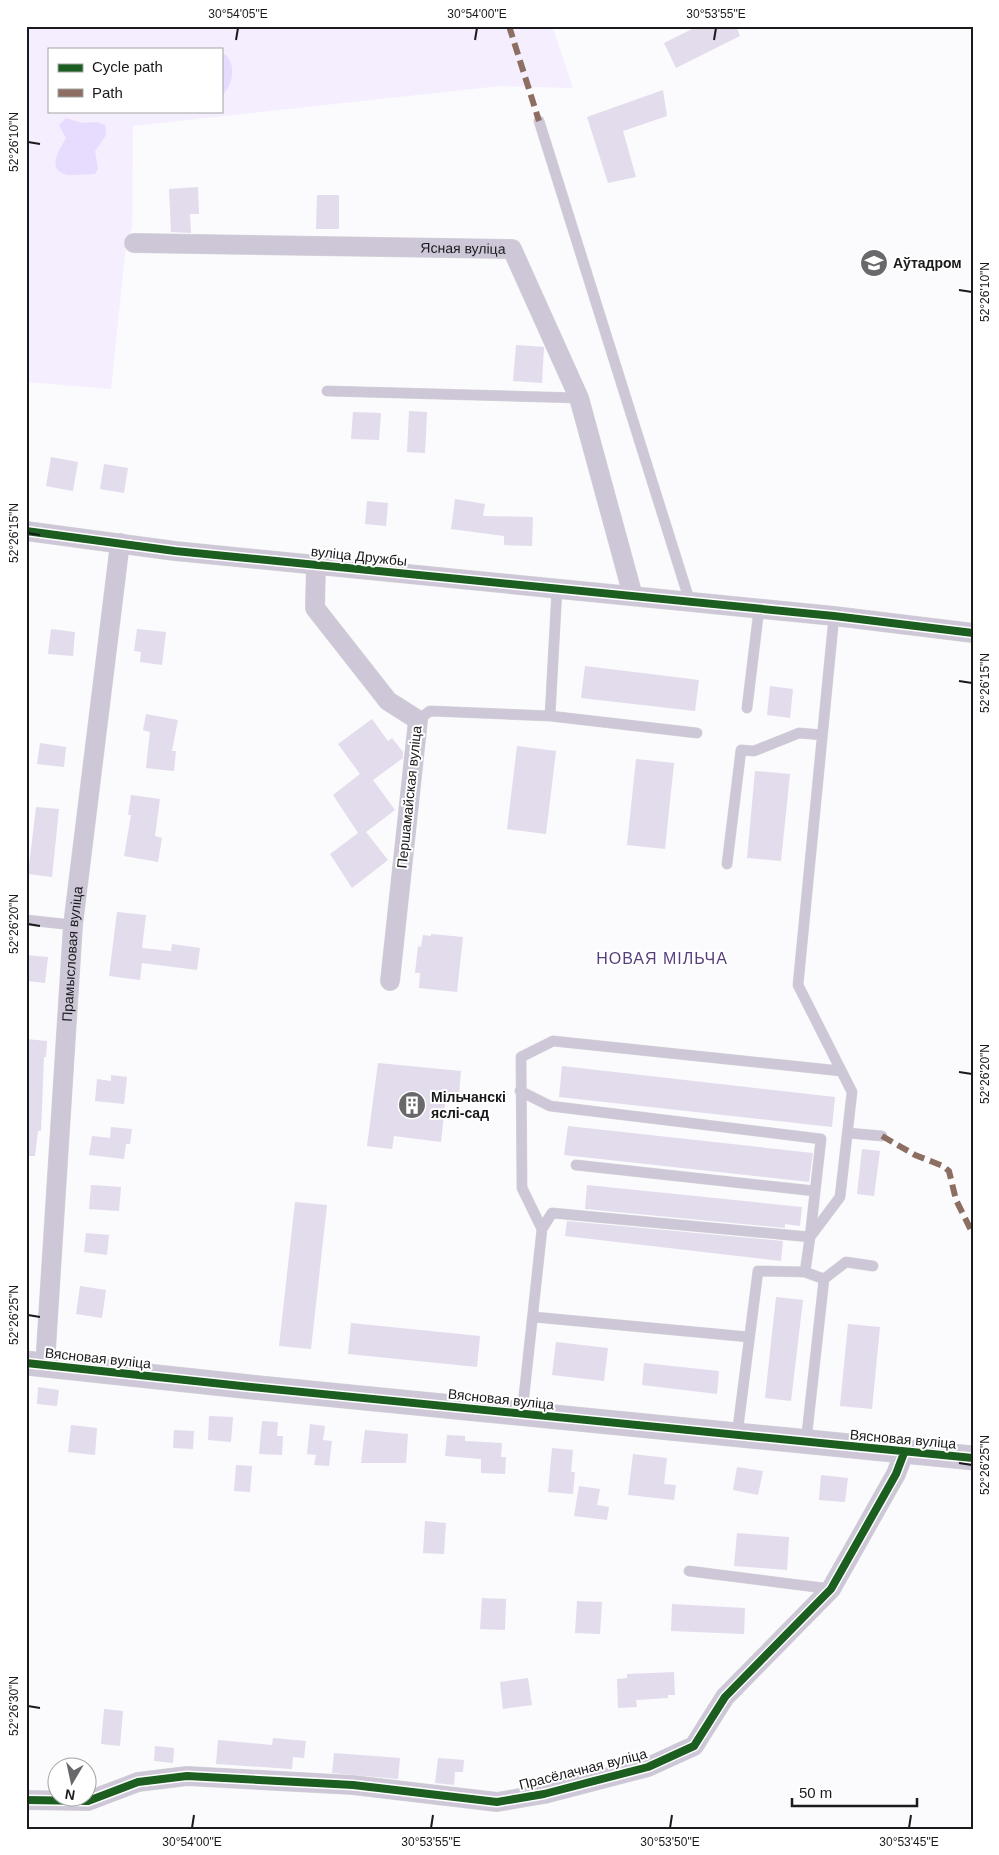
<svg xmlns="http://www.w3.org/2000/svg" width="999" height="1855" viewBox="0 0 999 1855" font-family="Arial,sans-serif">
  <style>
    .green { fill: #f4eefe; fill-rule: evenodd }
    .water { fill: #e7dbfe }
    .building { fill: #e2dced }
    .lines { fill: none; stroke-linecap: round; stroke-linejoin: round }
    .service-casing { stroke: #d7d7d8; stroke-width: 11 }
    .minor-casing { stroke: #d7d7d8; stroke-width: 20 }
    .tertiary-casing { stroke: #d7d7d8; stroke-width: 25 }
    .service { stroke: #cdc7d8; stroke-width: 10 }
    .minor { stroke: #cdc7d8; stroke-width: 19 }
    .tertiary { stroke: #cdc7d8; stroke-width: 24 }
    .quiet { stroke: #8d6e63; stroke-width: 6; stroke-dasharray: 12 6; stroke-linecap: butt }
    .cycleway-casing { stroke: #fff; stroke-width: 11 }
    .cycleway { stroke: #1b5e20; stroke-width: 8 }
    .ticks { fill: none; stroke: #1a191b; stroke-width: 2 }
    .labels { text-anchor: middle; stroke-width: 4; stroke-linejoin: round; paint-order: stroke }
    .street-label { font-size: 14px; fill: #1a191b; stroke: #fff }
    .poi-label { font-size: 14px; font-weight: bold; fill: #1a191b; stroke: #fff; text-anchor: start }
    .quarter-label { font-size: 16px; letter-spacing: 1px; fill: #573f7c; stroke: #fff }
    .neatline { fill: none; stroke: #1a191b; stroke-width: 2 }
    .ticks-label { font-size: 12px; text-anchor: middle; fill: #1a191b }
  </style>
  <rect width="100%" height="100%" fill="#fbfafd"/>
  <path class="green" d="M 26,26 L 552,26 L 573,88 L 500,86 L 133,126 L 132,226 L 125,254 L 111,389 L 26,382 ZM 49,49 L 221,49 L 221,111 L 49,111 Z"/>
  <path class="water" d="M 221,52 C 238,60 234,86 221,96 Z
    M 66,118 L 82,123 L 97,122 L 105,125 L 106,135 L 95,151 L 98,169 L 95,174 L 68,175 C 44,170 61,148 66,138 L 59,125 Z"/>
  <path class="building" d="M 698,26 L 736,26 L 740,36 L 676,68 L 664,43 Z
    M 663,90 L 667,116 L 623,131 L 636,177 L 608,183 L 587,117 Z
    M 198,187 L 199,214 L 190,214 L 191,233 L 171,232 L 169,189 Z
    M 317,195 L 339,195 L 339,229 L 316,229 Z
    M 516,345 L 544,347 L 542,383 L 513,381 Z
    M 409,411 L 427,412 L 425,453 L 407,452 Z
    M 353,412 L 381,413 L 379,440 L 351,439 Z
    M 51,457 L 78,462 L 73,491 L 46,486 Z
    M 104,464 L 128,468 L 124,493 L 100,489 Z
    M 455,499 L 485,504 L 483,516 L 533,517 L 532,546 L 504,545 L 504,536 L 451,529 Z
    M 367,501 L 388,503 L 386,526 L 365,524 Z
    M 51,629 L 75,632 L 73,656 L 48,654 Z
    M 137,629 L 166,632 L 162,665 L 140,662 L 141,652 L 134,651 Z
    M 585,666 L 699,680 L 695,711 L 581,698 Z
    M 770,686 L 793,689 L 790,718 L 767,715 Z
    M 146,714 L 178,720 L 172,751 L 176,751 L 174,771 L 146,768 L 150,732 L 143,730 Z
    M 372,719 L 388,741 L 392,738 L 403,752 L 403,758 L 373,780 L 395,810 L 366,832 L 388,860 L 352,888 L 330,854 L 358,833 L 333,795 L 360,774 L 338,744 Z
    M 40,743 L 66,747 L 64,767 L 37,764 Z
    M 517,746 L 556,751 L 546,834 L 507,829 Z
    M 636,759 L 674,763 L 665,849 L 627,845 Z
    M 755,771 L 790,774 L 781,861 L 747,858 Z
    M 131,795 L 160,799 L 155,836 L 162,838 L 158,862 L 124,856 L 131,815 L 128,815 Z
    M 36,807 L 59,809 L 52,877 L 28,874 Z
    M 117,912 L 146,915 L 142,948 L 171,951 L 172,944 L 200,948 L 197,970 L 142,963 L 140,980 L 109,976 Z
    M 431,934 L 463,937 L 457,992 L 419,988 L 420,973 L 415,973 L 418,946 L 421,947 L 423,935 L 431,936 Z
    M 26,955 L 48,957 L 45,983 L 26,981 Z
    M 26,1039 L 47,1041 L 46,1057 L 44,1057 L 41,1131 L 38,1131 L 35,1156 L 26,1156 Z
    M 378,1063 L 461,1071 L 459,1095 L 446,1094 L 441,1142 L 394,1136 L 392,1149 L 367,1146 Z
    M 562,1066 L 835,1097 L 832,1127 L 559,1097 Z
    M 111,1075 L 127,1077 L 124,1104 L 95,1101 L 97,1079 L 111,1081 Z
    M 568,1126 L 813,1153 L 809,1182 L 564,1155 Z
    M 111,1127 L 132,1129 L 130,1144 L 126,1144 L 124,1159 L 89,1155 L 92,1136 L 110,1138 Z
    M 862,1149 L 880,1151 L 874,1196 L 857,1194 Z
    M 91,1185 L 121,1187 L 119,1211 L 89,1209 Z
    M 587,1185 L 802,1207 L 800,1226 L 785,1224 L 785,1228 L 585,1209 Z
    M 295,1202 L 327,1205 L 311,1349 L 279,1346 Z
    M 567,1221 L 783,1241 L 781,1261 L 565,1236 Z
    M 86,1233 L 109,1235 L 107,1255 L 84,1252 Z
    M 80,1286 L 106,1290 L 102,1318 L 76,1314 Z
    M 776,1297 L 803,1300 L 791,1401 L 765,1398 Z
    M 351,1323 L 480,1336 L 477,1367 L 348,1354 Z
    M 848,1324 L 880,1327 L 872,1409 L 840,1406 Z
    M 556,1342 L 608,1348 L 604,1381 L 552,1375 Z
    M 644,1363 L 719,1371 L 717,1394 L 642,1385 Z
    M 38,1387 L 59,1390 L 57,1406 L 37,1404 Z
    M 209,1416 L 233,1417 L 231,1442 L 208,1440 Z
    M 262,1421 L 278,1422 L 277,1436 L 283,1436 L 282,1455 L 259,1454 Z
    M 310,1424 L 325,1426 L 323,1440 L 332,1441 L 329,1466 L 314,1465 L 316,1455 L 307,1454 Z
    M 71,1425 L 97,1428 L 95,1455 L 68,1452 Z
    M 174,1430 L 194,1431 L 193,1449 L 173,1448 Z
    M 365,1430 L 408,1434 L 406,1463 L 361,1463 Z
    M 447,1435 L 465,1436 L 465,1441 L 502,1443 L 501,1457 L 506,1457 L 505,1474 L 481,1473 L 481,1459 L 445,1456 Z
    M 552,1448 L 573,1450 L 571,1472 L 575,1472 L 573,1494 L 548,1492 Z
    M 633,1454 L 667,1458 L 664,1484 L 676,1485 L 674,1500 L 628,1495 Z
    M 236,1465 L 252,1466 L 250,1492 L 234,1491 Z
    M 737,1467 L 763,1471 L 758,1495 L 733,1490 Z
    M 821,1475 L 848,1478 L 845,1502 L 819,1500 Z
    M 579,1486 L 600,1489 L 597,1505 L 609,1507 L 607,1520 L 574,1516 Z
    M 425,1521 L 446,1523 L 444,1554 L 423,1553 Z
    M 737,1533 L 789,1537 L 787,1570 L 734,1566 Z
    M 482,1598 L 506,1599 L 505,1630 L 480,1629 Z
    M 577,1601 L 602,1602 L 600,1634 L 575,1633 Z
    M 672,1604 L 745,1608 L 744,1634 L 671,1631 Z
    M 674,1672 L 675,1695 L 668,1695 L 668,1698 L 636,1700 L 637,1707 L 618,1708 L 617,1679 L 627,1678 L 627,1674 Z
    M 528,1678 L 532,1705 L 503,1709 L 500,1682 Z
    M 104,1709 L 123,1711 L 120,1746 L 101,1744 Z
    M 273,1738 L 306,1741 L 304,1758 L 293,1757 L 292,1769 L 216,1764 L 218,1740 L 272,1745 Z
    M 155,1746 L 174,1748 L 173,1763 L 154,1761 Z
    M 334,1753 L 400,1758 L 398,1779 L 332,1773 Z
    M 438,1758 L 464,1760 L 463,1772 L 455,1772 L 454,1785 L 435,1783 Z"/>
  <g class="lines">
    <g class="service-casing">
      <path id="service" d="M 539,121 L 690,602
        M 327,391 L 579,398
        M 557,589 L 550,716 L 697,733
        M 747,708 L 759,609
        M 418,720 L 430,711 L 550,716
        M 727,864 L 741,750 L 754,751 L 799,733 L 822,735
        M 26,920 L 73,925
        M 520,1091 L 550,1106 L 821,1139 L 810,1237 L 552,1213 L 542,1229
        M 848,1133 L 882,1136
        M 576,1165 L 815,1191
        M 805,1272 L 810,1237 L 840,1197 L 852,1092 L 798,985 L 834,616
        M 824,1279 L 846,1262 L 873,1266
        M 534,1317 L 749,1337
        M 522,1414 L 542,1229 L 522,1188 L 521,1057 L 553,1041 L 841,1071
        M 737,1435 L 758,1271 L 805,1272 L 824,1279 L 806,1442
        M 689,1571 L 831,1589"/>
    </g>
    <g class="minor-casing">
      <g id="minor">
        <path id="s1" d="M 134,243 L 512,249 L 579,398 L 633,596"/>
        <path d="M 26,531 L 175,551 L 834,616 L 973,633"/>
        <path d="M 316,565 L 315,608 L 388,701 L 418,720 L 390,981"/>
        <path id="s2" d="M 45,1365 L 73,925 L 120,543"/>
        <path d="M 26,1800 L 88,1801 L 138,1782 L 187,1776 L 353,1785 L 497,1802 L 544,1794 L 648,1767 L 694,1746 L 725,1697 L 831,1589 L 896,1474 L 904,1453"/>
      </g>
    </g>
    <g class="tertiary-casing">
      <path id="tertiary" d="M 26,1363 L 251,1387 L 973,1458"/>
    </g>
    <use href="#service" class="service"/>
    <use href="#minor" class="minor"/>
    <use href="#tertiary" class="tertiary"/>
    <path class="quiet" d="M 509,26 L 539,121
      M 882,1136 L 915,1155 L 943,1166 L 949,1171 L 956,1200 L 973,1234"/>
    <g class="cycleway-casing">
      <path id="cycleway" d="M 26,531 L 175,551 L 834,616 L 973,633
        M 26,1363 L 251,1387 L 973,1458
        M 26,1800 L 88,1801 L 138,1782 L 187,1776 L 353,1785 L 497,1802 L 544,1794 L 648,1767 L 694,1746 L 725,1697 L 831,1589 L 896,1474 L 904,1453"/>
    </g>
    <use href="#cycleway" class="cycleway"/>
  </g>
  <path class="ticks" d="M 236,40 L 238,28M 475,40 L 477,28M 714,40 L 716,28M 28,142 L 40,144M 959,290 L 972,292M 28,533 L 40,535M 959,681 L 972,683M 28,924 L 40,926M 959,1072 L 972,1074M 28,1315 L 40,1317M 959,1463 L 972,1465M 28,1706 L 40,1708M 192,1828 L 194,1815M 431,1828 L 433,1815M 670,1828 L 672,1815M 909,1828 L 911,1815"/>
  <defs>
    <g id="school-disc" transform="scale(1.4375)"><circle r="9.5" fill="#69686a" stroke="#fff"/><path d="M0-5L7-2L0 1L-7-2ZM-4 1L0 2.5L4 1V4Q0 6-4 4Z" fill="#fff"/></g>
    <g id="building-disc" transform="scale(1.4375)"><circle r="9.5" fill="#69686a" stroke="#fff"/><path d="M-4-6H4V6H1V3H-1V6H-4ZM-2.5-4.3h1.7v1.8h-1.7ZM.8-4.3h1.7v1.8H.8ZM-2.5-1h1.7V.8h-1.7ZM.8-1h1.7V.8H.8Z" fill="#fff"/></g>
  </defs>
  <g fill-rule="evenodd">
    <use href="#school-disc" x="874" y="263"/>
    <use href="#building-disc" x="412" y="1105"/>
  </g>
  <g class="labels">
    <g class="street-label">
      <text dy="5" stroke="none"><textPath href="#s1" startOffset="329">Ясная вуліца</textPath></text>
      <text transform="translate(359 556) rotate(6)" y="5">вуліца Дружбы</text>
      <text transform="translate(409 797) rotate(-84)" y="5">Першамайская вуліца</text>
      <text dy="5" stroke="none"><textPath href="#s2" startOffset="412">Прамысловая вуліца</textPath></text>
      <text transform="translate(98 1358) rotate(6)" y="5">Вясновая вуліца</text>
      <text transform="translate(501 1399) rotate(6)" y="5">Вясновая вуліца</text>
      <text transform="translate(903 1439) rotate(5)" y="5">Вясновая вуліца</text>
      <text transform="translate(583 1769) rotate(-14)" y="5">Прасёлачная вуліца</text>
    </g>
    <g class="poi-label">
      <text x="893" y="268">Аўтадром</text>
      <text x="431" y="1102">Мільчанскі<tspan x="431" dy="16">яслі-сад</tspan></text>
    </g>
    <g class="quarter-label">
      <text x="662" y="964">НОВАЯ МІЛЬЧА</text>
    </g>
  </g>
  <rect width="999" height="1855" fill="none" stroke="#ffffff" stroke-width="55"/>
  <rect x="48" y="48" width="175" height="65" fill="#ffffff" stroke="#a3a3a4"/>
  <rect x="58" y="64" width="25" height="8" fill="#1b5e20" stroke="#a3a3a4"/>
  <text x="92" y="72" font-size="15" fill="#1a191b">Cycle path</text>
  <rect x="58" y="89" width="25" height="8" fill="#8d6e63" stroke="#a3a3a4"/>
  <text x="92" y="98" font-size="15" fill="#1a191b">Path</text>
  <g transform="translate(72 1782) rotate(189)"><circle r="24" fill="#ffffff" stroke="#a3a3a4"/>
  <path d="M0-4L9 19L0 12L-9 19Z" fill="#69686a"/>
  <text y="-8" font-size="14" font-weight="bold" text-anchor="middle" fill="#1a191b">N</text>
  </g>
  <path d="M792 1798v8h125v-8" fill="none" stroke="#1a191b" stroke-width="2.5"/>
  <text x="799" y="1798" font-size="15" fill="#1a191b" stroke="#ffffff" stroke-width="4" paint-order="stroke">50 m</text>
  <rect x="28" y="28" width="944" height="1800" class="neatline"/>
  <g class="ticks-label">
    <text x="238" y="18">30°54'05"E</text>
    <text x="477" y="18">30°54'00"E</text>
    <text x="716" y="18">30°53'55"E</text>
    <text transform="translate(14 142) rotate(-90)" y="4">52°26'10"N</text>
    <text transform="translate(985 292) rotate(-90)" y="4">52°26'10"N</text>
    <text transform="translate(14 533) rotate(-90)" y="4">52°26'15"N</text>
    <text transform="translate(985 683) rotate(-90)" y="4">52°26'15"N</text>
    <text transform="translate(14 924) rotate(-90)" y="4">52°26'20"N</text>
    <text transform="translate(985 1074) rotate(-90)" y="4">52°26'20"N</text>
    <text transform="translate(14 1315) rotate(-90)" y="4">52°26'25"N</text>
    <text transform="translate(985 1465) rotate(-90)" y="4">52°26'25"N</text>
    <text transform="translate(14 1706) rotate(-90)" y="4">52°26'30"N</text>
    <text x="192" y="1846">30°54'00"E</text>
    <text x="431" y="1846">30°53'55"E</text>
    <text x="670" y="1846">30°53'50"E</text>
    <text x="909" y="1846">30°53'45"E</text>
  </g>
</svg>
